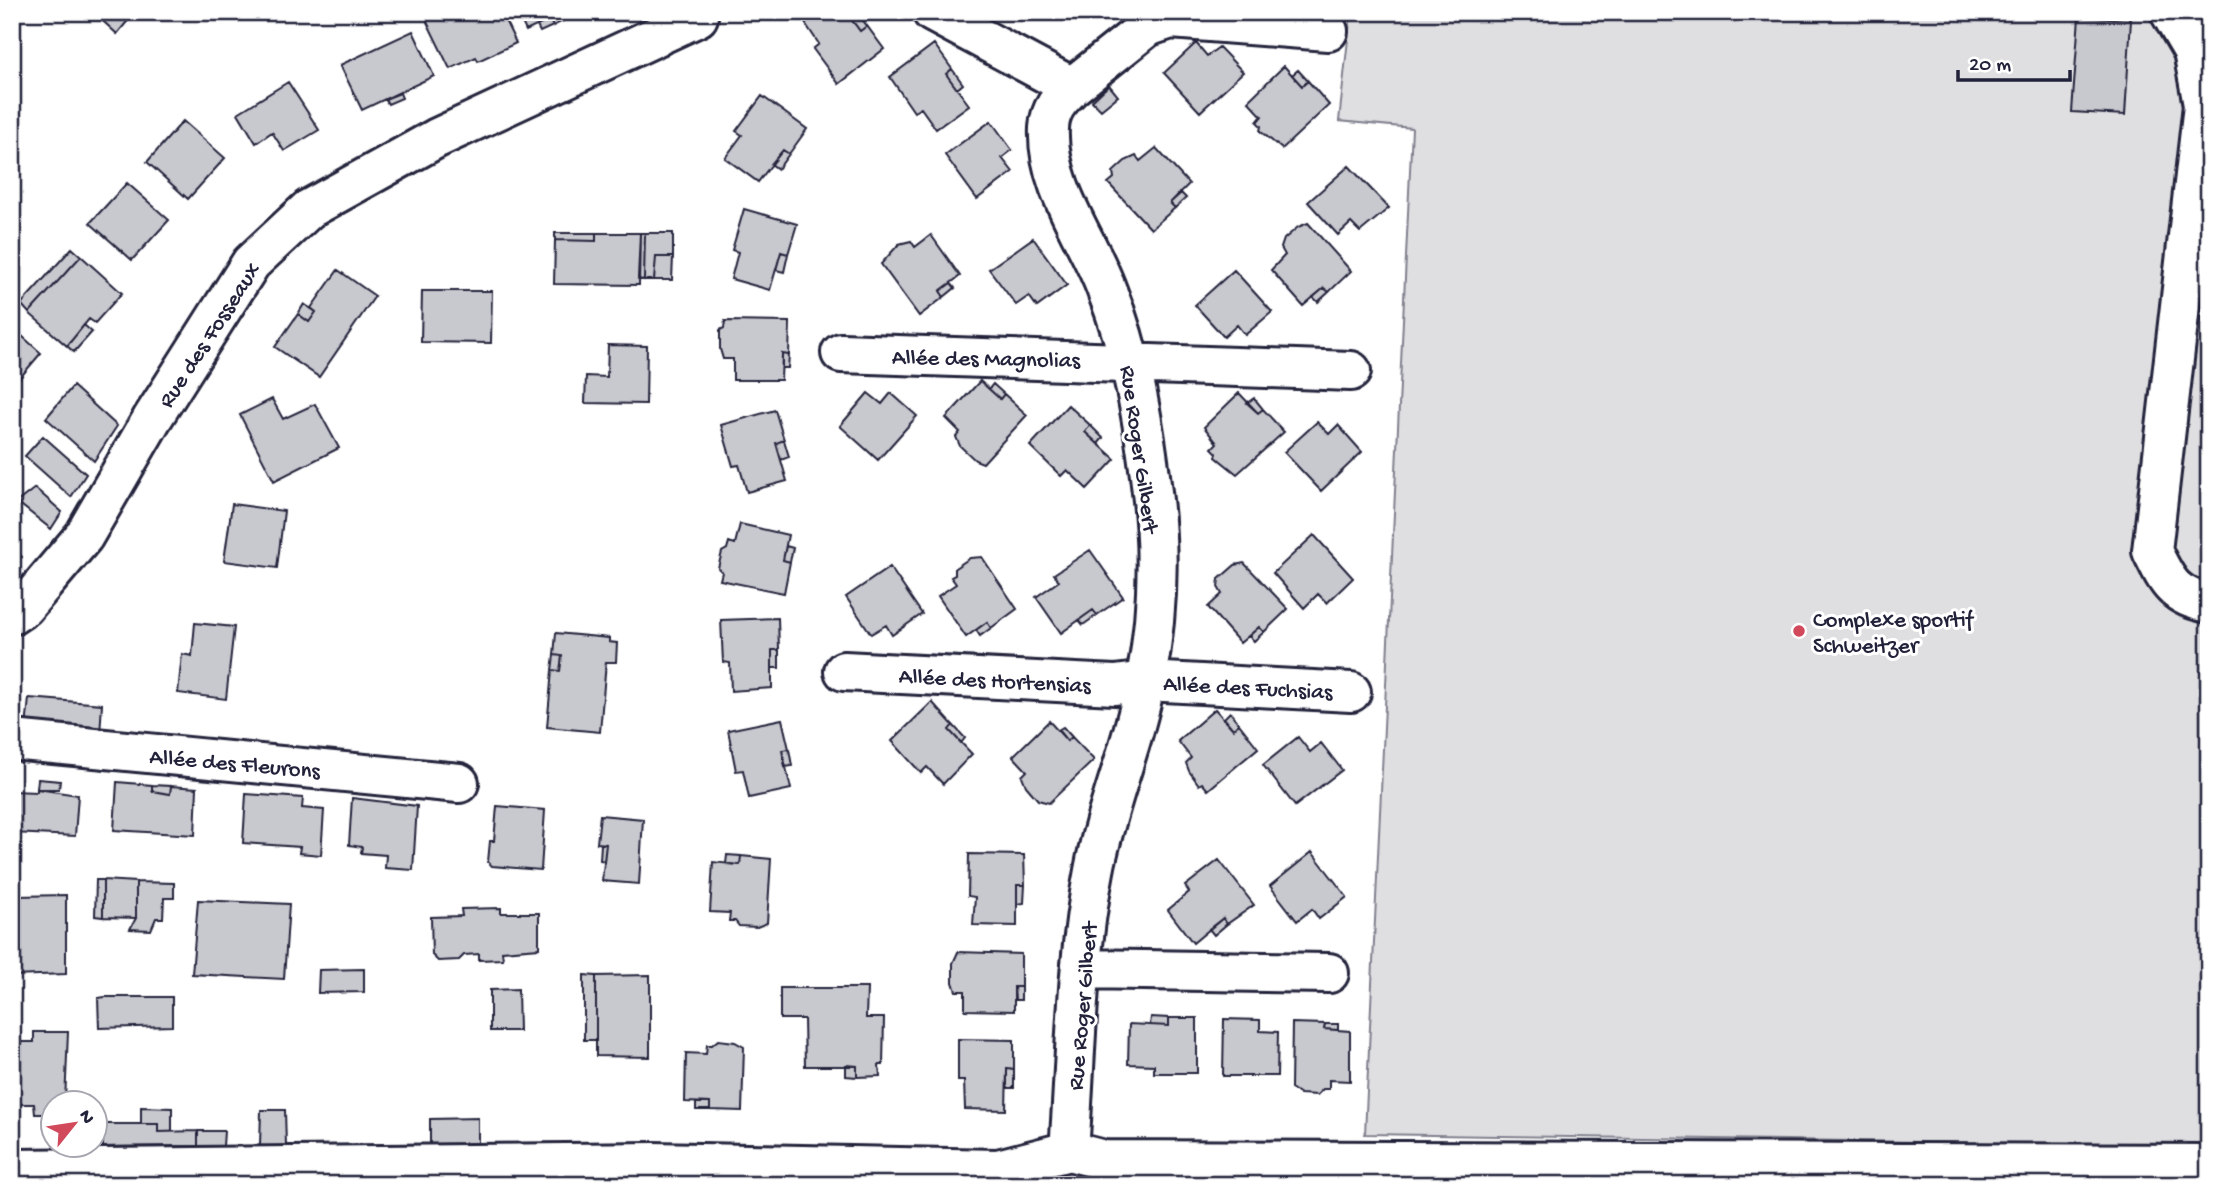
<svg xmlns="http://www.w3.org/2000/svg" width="2221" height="1197" viewBox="0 0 2221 1197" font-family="'Gochi Hand',sans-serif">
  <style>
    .green { fill: #dfdfe2; stroke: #80808e; stroke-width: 2 }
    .building { fill: #c8c8cf; stroke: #22223b; stroke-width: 2 }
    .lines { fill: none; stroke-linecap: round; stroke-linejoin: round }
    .minor-casing { stroke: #22223b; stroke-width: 44 }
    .minor { stroke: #fff; stroke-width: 38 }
    .poi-dot { fill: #d1495b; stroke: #fff; stroke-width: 2.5 }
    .labels { text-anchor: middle; stroke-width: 6; stroke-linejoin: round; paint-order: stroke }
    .street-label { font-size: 23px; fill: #22223b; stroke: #fff }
    .poi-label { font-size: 23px; fill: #22223b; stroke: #fff; text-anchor: start }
  </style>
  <rect width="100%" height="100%" fill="#fff"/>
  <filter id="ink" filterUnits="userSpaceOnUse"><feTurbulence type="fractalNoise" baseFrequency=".0143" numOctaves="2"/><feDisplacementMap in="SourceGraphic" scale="14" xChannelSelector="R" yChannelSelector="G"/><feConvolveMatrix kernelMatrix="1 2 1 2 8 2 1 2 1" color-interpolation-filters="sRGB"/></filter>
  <g filter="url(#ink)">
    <path class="green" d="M 1351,12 L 2209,12 L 2209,1146 L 1365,1134 L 1412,128 L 1339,121 Z
      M 815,1174 L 815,1185 L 176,1185 Z"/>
    <path class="building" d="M 93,12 L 135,12 L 117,34 Z
      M 501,12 L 516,43 L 478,61 L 476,57 L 450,69 L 427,22 L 430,14 Z
      M 517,12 L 581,12 L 553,26 L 549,20 L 526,31 Z
      M 818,12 L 846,12 L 860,31 L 867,26 L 884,49 L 839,84 L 813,49 L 819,44 L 805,23 Z
      M 857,12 L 867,26 L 860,31 L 850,18 Z
      M 2079,17 L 2131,20 L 2125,115 L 2072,112 Z
      M 549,20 L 553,26 L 540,32 L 537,26 Z
      M 413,31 L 434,76 L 362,110 L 340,65 Z
      M 1196,43 L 1207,56 L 1219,47 L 1243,72 L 1200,112 L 1164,73 Z
      M 934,44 L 952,69 L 946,74 L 969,105 L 936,129 L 921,108 L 914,112 L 890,77 Z
      M 1284,66 L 1302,86 L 1308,81 L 1329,105 L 1282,149 L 1260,131 L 1261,126 L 1257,122 L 1262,116 L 1248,101 Z
      M 952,69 L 963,84 L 957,89 L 946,74 Z
      M 1298,70 L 1308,81 L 1302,86 L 1292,75 Z
      M 288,82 L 319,130 L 284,151 L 272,132 L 256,143 L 238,113 Z
      M 1109,85 L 1118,96 L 1101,110 L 1092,101 Z
      M 400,93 L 402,98 L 388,104 L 385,99 Z
      M 762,96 L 807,129 L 789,154 L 783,150 L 758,182 L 725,158 L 742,135 L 736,131 Z
      M 183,121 L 225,158 L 188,199 L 147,162 Z
      M 991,121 L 1012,150 L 1002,158 L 1013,172 L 977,199 L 945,155 Z
      M 1156,148 L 1189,184 L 1170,203 L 1175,208 L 1151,229 L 1108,183 L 1114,178 L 1113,172 L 1125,161 L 1136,156 L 1140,161 Z
      M 783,150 L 789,154 L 778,169 L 771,164 Z
      M 1349,166 L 1389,208 L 1360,232 L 1351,223 L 1338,235 L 1308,202 Z
      M 127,183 L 169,220 L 132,260 L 90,223 Z
      M 1181,193 L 1186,198 L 1175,208 L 1170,203 Z
      M 744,209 L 797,224 L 788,254 L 781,252 L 770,290 L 731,279 L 738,252 L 732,250 Z
      M 1308,223 L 1351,271 L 1329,292 L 1324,288 L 1303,306 L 1271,270 L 1285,255 L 1281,248 L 1284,239 L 1298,227 Z
      M 555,233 L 596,233 L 596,241 L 555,240 Z
      M 596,233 L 640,233 L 639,285 L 554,284 L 555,240 L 596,241 Z
      M 640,233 L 645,233 L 644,280 L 638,279 Z
      M 645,233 L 673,233 L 673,257 L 656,257 L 654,280 L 644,280 Z
      M 931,235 L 960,276 L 940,291 L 944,297 L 919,316 L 881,264 L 899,244 L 911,241 L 915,247 Z
      M 1033,238 L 1067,285 L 1037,307 L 1029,296 L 1016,305 L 989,269 Z
      M 72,248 L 81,256 L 29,313 L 21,304 Z
      M 781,252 L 788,254 L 784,272 L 776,270 Z
      M 81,256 L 122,293 L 95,323 L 89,319 L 67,346 L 29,313 Z
      M 656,257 L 673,257 L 672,280 L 654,280 Z
      M 338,270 L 375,296 L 319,377 L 275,347 L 298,314 L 309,322 L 316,312 L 311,308 Z
      M 1234,270 L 1272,312 L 1245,335 L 1237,325 L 1224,337 L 1195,305 Z
      M 951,283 L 955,288 L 944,297 L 940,291 Z
      M 1324,288 L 1329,292 L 1318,302 L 1313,297 Z
      M 422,291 L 492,291 L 491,343 L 421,342 Z
      M 304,304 L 316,312 L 309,322 L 298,314 Z
      M 725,321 L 790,322 L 789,355 L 782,354 L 781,380 L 733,380 L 733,359 L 723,359 L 720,349 L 720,330 L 724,328 Z
      M 84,325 L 92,332 L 74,352 L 67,346 Z
      M 12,327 L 41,353 L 12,387 Z
      M 608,345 L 647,346 L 646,404 L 585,403 L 586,376 L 607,377 Z
      M 782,354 L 789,355 L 788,368 L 782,368 Z
      M 980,381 L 1000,399 L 1004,394 L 1027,415 L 983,463 L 975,460 L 960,446 L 956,437 L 960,432 L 946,418 Z
      M 993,384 L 1004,394 L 1000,399 L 989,389 Z
      M 73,386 L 117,426 L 94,461 L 46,418 Z
      M 868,393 L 882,404 L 891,393 L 917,416 L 878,460 L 840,426 Z
      M 1239,393 L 1258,413 L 1263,409 L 1284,432 L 1237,474 L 1216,457 L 1217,453 L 1212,448 L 1217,443 L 1204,427 Z
      M 1254,398 L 1263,409 L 1258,413 L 1247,403 Z
      M 272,399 L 283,419 L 315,404 L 339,448 L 274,481 L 240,415 Z
      M 1068,405 L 1090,425 L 1085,432 L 1115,459 L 1087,489 L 1067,470 L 1061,476 L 1030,446 Z
      M 775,410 L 784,440 L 776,443 L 787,481 L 747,492 L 739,465 L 733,466 L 721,425 Z
      M 1317,422 L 1329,434 L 1338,425 L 1362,452 L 1321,491 L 1284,452 Z
      M 1090,425 L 1103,438 L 1098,444 L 1085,432 Z
      M 43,436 L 86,474 L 71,497 L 25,456 Z
      M 784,440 L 789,457 L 781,460 L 776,443 Z
      M 35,488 L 62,512 L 51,529 L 17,502 Z
      M 232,504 L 284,511 L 277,568 L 224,561 Z
      M 740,524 L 788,535 L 783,560 L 790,562 L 784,593 L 720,580 L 722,572 L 718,568 L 722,552 L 727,549 L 729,542 L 735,544 Z
      M 1314,535 L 1353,578 L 1327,603 L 1318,594 L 1304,608 L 1273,573 Z
      M 12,545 L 22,557 L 12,564 Z
      M 786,546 L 793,548 L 790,562 L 783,560 Z
      M 1090,550 L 1123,597 L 1097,615 L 1093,610 L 1061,633 L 1036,597 L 1059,581 L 1054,574 Z
      M 982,557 L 1017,609 L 991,628 L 987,622 L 966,637 L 938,596 L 956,584 L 951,577 L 955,575 L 955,568 L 970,558 Z
      M 1244,563 L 1288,609 L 1264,632 L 1259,627 L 1240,643 L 1208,607 L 1222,594 L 1218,587 L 1219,579 L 1235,565 Z
      M 890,567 L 922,614 L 892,635 L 886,625 L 871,634 L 846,597 Z
      M 1093,610 L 1097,615 L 1083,625 L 1079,620 Z
      M 778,618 L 779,649 L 772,650 L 772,688 L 731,691 L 730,663 L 723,662 L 721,620 Z
      M 987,622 L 991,628 L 980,636 L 976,630 Z
      M 195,623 L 234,627 L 226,699 L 178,693 L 182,654 L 192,656 Z
      M 1259,627 L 1264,632 L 1254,641 L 1249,636 Z
      M 556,633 L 609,638 L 609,642 L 617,643 L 616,662 L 606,662 L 600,732 L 547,727 L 552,670 L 560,671 L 562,656 L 554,655 Z
      M 779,649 L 779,668 L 772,668 L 772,650 Z
      M 554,655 L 562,656 L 560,671 L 552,670 Z
      M 29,698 L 102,704 L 100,735 L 26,728 Z
      M 932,702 L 953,725 L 949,730 L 972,754 L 943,784 L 927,767 L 921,773 L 892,741 Z
      M 1215,709 L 1233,729 L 1239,724 L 1258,748 L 1208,790 L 1202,783 L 1199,785 L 1189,771 L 1186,763 L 1191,758 L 1178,741 Z
      M 1230,712 L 1239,724 L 1233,729 L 1224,718 Z
      M 782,719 L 789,749 L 782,750 L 791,789 L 749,798 L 743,770 L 736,771 L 728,730 Z
      M 1049,721 L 1067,741 L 1072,737 L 1094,760 L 1049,803 L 1038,800 L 1026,786 L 1022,776 L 1027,771 L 1013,756 Z
      M 953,725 L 965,738 L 961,743 L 949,730 Z
      M 1063,727 L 1072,737 L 1067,741 L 1058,730 Z
      M 1298,737 L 1310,752 L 1321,743 L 1342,770 L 1295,806 L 1263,765 Z
      M 789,749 L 792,766 L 785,767 L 782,750 Z
      M 38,779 L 60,781 L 59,789 L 37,789 Z
      M 117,782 L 152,785 L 152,791 L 170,794 L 171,786 L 197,788 L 195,835 L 114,830 Z
      M 152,785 L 171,786 L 170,794 L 152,791 Z
      M 37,789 L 78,795 L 75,836 L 12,833 L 12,791 L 37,792 Z
      M 246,794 L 303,798 L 302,808 L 324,810 L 321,855 L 299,853 L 300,847 L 243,843 Z
      M 352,798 L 417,806 L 413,870 L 385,868 L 386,855 L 361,853 L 362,847 L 349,845 Z
      M 497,806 L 545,810 L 541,870 L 492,866 L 488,862 L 490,841 L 494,841 Z
      M 600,815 L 643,819 L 639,884 L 602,881 L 606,844 L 597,843 Z
      M 601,844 L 606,844 L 604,861 L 600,860 Z
      M 1312,852 L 1347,897 L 1319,919 L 1312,909 L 1297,921 L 1270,886 Z
      M 969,854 L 1024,855 L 1025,885 L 1017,885 L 1017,926 L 973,925 L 975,897 L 968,896 Z
      M 727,855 L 741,856 L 740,865 L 726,864 Z
      M 741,856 L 771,859 L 767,923 L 757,927 L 739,926 L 735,921 L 729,921 L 730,913 L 710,912 L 713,862 L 740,865 Z
      M 1219,860 L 1254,905 L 1227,924 L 1223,918 L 1193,943 L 1168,910 L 1189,892 L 1185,886 Z
      M 96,880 L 103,880 L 103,917 L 95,916 Z
      M 103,880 L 136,882 L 136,918 L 103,917 Z
      M 136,882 L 174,883 L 174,898 L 164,898 L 163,918 L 156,918 L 151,930 L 130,929 L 136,918 Z
      M 1017,885 L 1025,885 L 1024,903 L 1017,904 Z
      M 66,895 L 66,974 L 12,976 L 12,950 L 17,949 L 17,896 Z
      M 198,900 L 289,904 L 284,979 L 192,974 Z
      M 501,908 L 501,913 L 539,913 L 539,948 L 502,951 L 503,959 L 479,960 L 479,954 L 464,955 L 459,960 L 438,961 L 432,955 L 431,917 L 462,916 L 461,909 Z
      M 1223,918 L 1227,924 L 1214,935 L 1209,929 Z
      M 958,952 L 1021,954 L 1021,987 L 1014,987 L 1014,1011 L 965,1010 L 965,991 L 956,991 L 953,982 L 953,963 Z
      M 364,969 L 364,992 L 318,993 L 319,970 Z
      M 584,975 L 596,976 L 596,1040 L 584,1040 Z
      M 650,975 L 650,1057 L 596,1056 L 596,976 Z
      M 1014,987 L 1021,987 L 1021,1000 L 1015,1000 Z
      M 780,988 L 867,988 L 866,1018 L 884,1018 L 883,1065 L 879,1065 L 880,1076 L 857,1077 L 857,1066 L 805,1066 L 804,1019 L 780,1019 Z
      M 518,989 L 519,1031 L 490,1031 L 490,990 Z
      M 105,997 L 172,997 L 172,1026 L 99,1028 L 98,998 Z
      M 1151,1017 L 1169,1018 L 1169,1026 L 1150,1025 Z
      M 1169,1018 L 1197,1018 L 1197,1073 L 1154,1073 L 1154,1065 L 1128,1064 L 1129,1024 L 1169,1026 Z
      M 1224,1019 L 1260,1020 L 1260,1031 L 1278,1032 L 1277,1076 L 1223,1076 Z
      M 1292,1023 L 1325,1024 L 1324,1029 L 1350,1031 L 1350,1081 L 1329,1080 L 1329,1089 L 1323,1089 L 1317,1095 L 1300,1094 L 1291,1088 Z
      M 1325,1024 L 1338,1024 L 1338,1030 L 1324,1029 Z
      M 34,1032 L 68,1032 L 65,1102 L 52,1102 L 52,1114 L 35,1114 L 34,1104 L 12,1104 L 12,1042 L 34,1042 Z
      M 958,1039 L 1014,1040 L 1014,1070 L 1007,1069 L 1006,1110 L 965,1109 L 964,1081 L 958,1081 Z
      M 718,1040 L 735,1042 L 744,1047 L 742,1111 L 710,1110 L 710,1103 L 685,1102 L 686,1053 L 706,1054 L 707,1045 L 712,1045 Z
      M 846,1065 L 857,1066 L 857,1077 L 846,1076 Z
      M 1007,1069 L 1014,1070 L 1014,1088 L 1007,1088 Z
      M 696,1103 L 710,1103 L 710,1110 L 696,1110 Z
      M 141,1107 L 172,1108 L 172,1132 L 158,1132 L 158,1124 L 141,1124 Z
      M 261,1110 L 285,1110 L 286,1146 L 260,1146 Z
      M 478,1118 L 478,1144 L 430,1145 L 430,1119 Z
      M 102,1124 L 158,1124 L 158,1132 L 198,1131 L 198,1146 L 103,1147 Z
      M 198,1131 L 224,1131 L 223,1146 L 198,1146 Z"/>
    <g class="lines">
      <g class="minor-casing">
        <path id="minor" d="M 932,12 L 1072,87 C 1059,100 1050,109 1049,128 C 1046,186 1087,237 1106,288 C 1132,353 1144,423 1152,492 C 1160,553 1157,619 1146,679 C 1134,744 1106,806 1094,871 C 1076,962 1076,1058 1069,1151
          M 2170,12 L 2193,51 L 2203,105 L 2152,551 C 2167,581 2173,597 2209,603
          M 1072,87 L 1147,27 L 1171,19 L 1328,31
          M 841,353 L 1351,371
          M 12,615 L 24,607 L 84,536 L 152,419 L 251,263 L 309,209 L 437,138 L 698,17
          M 844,671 L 1115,685 L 1146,681 L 1351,692
          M 12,740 L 459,783
          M 1082,969 L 1329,973
          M 12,1169 L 653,1162 L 998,1169 L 1069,1151 L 1104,1160 L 2209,1164"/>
      </g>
      <use href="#minor" class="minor"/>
    </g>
  </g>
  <circle class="poi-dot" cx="1799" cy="631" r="7"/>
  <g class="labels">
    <g class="street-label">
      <text transform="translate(208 334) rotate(-57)" y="8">Rue des Fosseaux</text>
      <text transform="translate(986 357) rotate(1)" y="8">Allée des Magnolias</text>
      <text transform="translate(1141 449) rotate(82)" y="8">Rue Roger Gilbert</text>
      <text transform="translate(995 679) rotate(3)" y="8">Allée des Hortensias</text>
      <text transform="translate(1248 686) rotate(3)" y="8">Allée des Fuchsias</text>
      <text transform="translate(235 762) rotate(5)" y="8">Allée des Fleurons</text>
      <text transform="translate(1081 1006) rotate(-85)" y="8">Rue Roger Gilbert</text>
    </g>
    <g class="poi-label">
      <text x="1813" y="626">Complexe sportif<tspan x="1813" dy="26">Schweitzer</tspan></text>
    </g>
  </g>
  <rect width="2221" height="1197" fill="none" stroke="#fff" stroke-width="42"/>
  <rect x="21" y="21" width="2179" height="1155" fill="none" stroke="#22223b" stroke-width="2.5" filter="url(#ink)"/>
  <g transform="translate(74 1124) rotate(60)"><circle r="33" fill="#ffffff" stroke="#a7a7b1" stroke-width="2"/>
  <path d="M0-5L12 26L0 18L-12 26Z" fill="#d1495b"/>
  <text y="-10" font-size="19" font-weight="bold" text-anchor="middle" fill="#22223b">N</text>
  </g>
  <path d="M1958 70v10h112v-10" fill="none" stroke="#22223b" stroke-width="3.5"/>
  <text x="1969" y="70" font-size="21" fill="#22223b" stroke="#ffffff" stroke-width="5" paint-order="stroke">20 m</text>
</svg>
